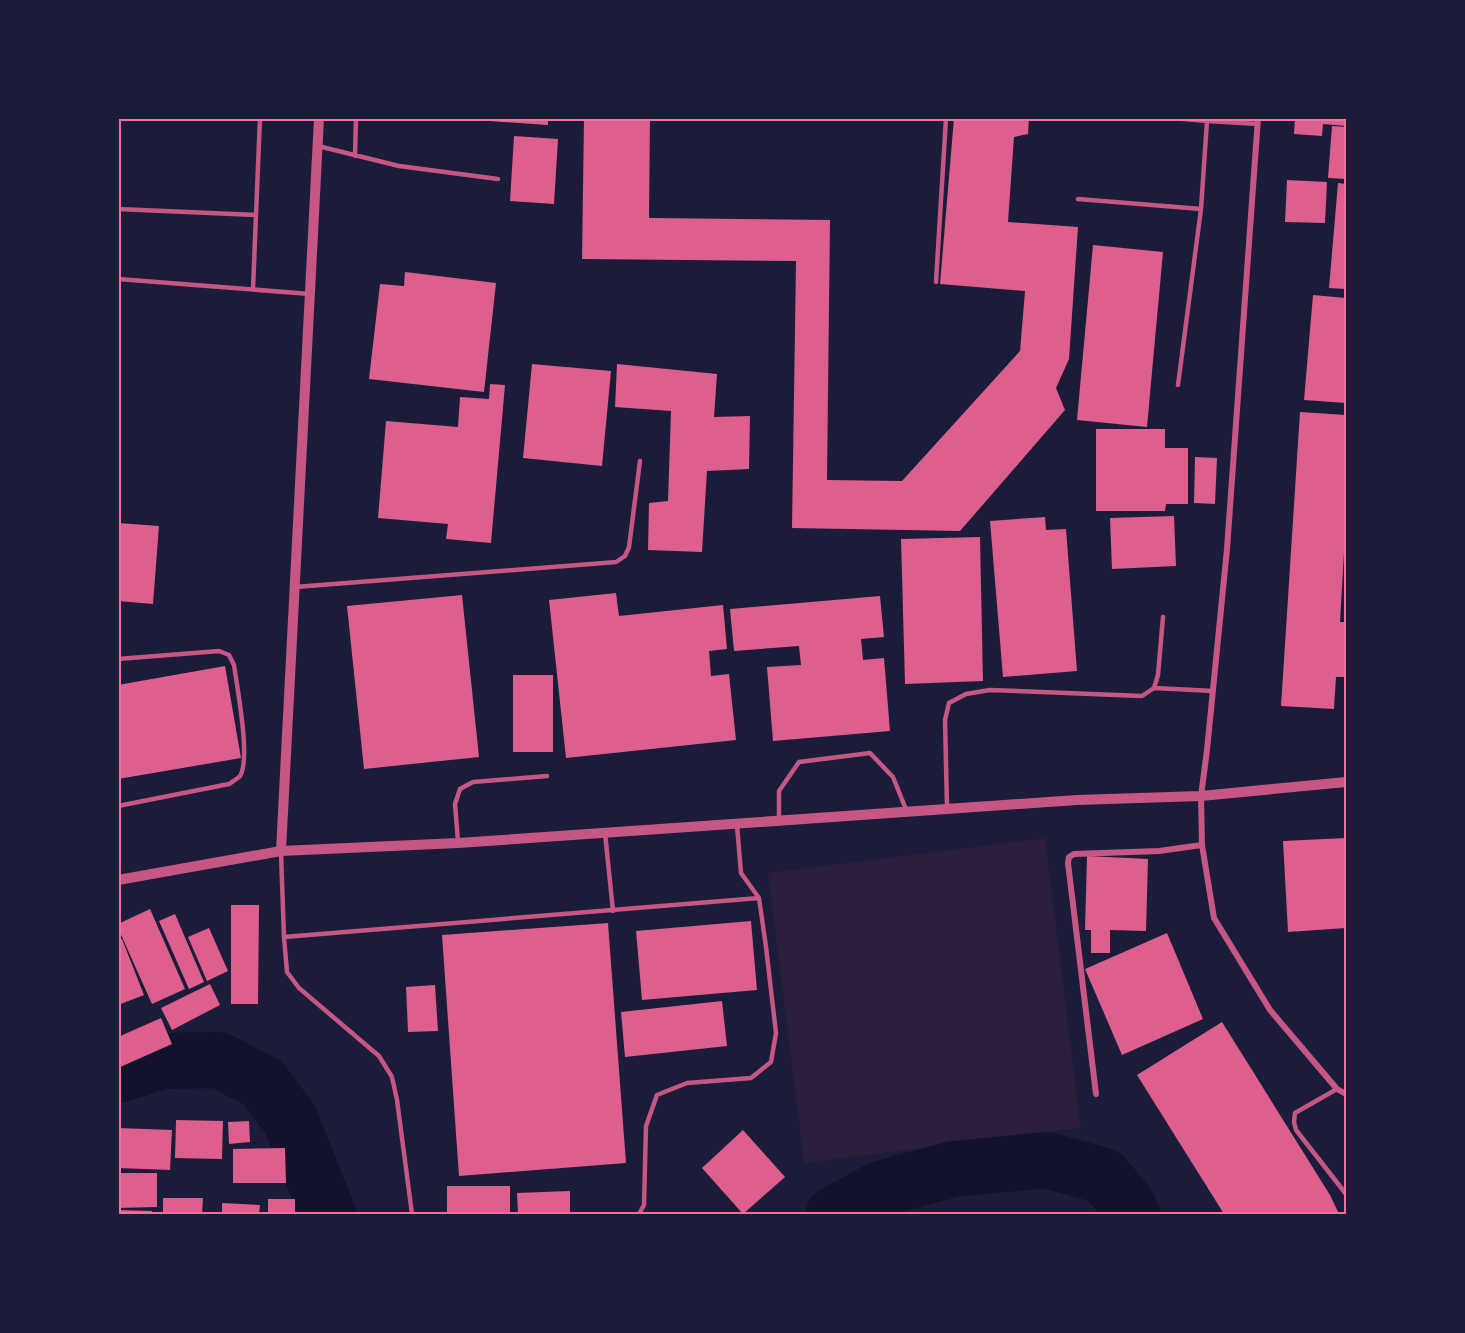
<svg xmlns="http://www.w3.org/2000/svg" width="1465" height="1333" viewBox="0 0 1465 1333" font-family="'Alegreya Sans',sans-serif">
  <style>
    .green { fill: #2a1e3b }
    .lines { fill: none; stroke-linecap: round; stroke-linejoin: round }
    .river { stroke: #12122b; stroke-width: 56 }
    .building { fill: #dd5f8e }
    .service { stroke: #c65784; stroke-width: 4.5 }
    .minor { stroke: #c65784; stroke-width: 6 }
    .tertiary { stroke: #c65784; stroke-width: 10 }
    .neatline { fill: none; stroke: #ff6b9d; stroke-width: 2 }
  </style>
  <rect width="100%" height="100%" fill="#1b1b3a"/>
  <path class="green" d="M 1045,838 L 1081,1128 L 804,1163 L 768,873 Z"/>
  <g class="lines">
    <path class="river" d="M 118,1075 L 162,1061 L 219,1060 L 263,1083 L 290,1119 L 328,1214
      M 834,1214 L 880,1189 L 953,1169 L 1047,1160 L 1104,1176 L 1128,1205 L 1132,1214"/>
  </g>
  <path class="building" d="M 475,118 L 548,118 L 548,125 L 475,120 Z
    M 584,118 L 650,118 L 649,218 L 830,220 L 827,480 L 902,481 L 1020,351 L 1025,291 L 940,284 L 954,118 L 1029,118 L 1028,134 L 1014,137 L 1008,222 L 1078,227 L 1069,359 L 1056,388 L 1065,410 L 960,531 L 792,528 L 796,261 L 582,259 Z
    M 1295,118 L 1346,118 L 1346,126 L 1323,124 L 1322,136 L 1294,134 Z
    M 1332,126 L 1346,127 L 1346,179 L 1328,178 Z
    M 514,136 L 558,139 L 554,204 L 510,201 Z
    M 1287,180 L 1327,182 L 1325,223 L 1285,222 Z
    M 1338,183 L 1346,184 L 1346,289 L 1329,288 Z
    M 1093,245 L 1163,252 L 1147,427 L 1077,420 Z
    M 405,272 L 496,283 L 484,392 L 369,379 L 380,284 L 404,286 Z
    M 1313,295 L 1346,298 L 1346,403 L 1304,400 Z
    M 532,364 L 611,371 L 602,466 L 523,458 Z
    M 617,364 L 717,374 L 714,417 L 750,416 L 749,469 L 707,471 L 702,552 L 648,550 L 649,503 L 668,501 L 671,411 L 615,407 Z
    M 490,384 L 505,385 L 491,543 L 446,539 L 448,524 L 378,518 L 386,421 L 458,427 L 460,397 L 489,399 Z
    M 1300,412 L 1346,415 L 1346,517 L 1340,622 L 1346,622 L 1346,677 L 1336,677 L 1334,709 L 1281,706 Z
    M 1096,429 L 1165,429 L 1165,448 L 1188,448 L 1188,504 L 1166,504 L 1165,511 L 1096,511 Z
    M 1195,457 L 1217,458 L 1215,504 L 1194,503 Z
    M 1174,516 L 1176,566 L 1112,569 L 1110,518 Z
    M 1045,517 L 1046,530 L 1066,529 L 1077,671 L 1003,677 L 990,521 Z
    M 118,523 L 159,526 L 153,604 L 118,601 Z
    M 980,537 L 983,681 L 905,684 L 901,539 Z
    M 616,593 L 619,616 L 723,605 L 727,649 L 709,651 L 711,676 L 729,674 L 736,740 L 566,758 L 549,600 Z
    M 462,595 L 479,757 L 364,769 L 347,606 Z
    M 880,596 L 884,637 L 861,639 L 863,660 L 884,658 L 890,731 L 773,741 L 767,667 L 801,665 L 799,646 L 734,651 L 730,609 Z
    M 225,666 L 241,758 L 118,779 L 118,685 Z
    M 513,675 L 553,675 L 553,752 L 513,752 Z
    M 1346,838 L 1346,928 L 1288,932 L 1283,841 Z
    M 1087,856 L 1148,859 L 1146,931 L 1110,930 L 1110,953 L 1091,953 L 1091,930 L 1085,930 Z
    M 231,905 L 259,905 L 258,1004 L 231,1004 Z
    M 150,909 L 185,989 L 152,1004 L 118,928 L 118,924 Z
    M 175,914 L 204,982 L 189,989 L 159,921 Z
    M 751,921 L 757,990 L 642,1000 L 636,931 Z
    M 608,923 L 626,1163 L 459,1176 L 442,935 Z
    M 209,928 L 228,971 L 207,981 L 188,937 Z
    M 1167,933 L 1203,1019 L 1122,1055 L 1085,969 Z
    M 122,939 L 144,995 L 118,1005 L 118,940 Z
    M 210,984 L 220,1005 L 172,1030 L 161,1008 Z
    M 435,985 L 438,1031 L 408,1032 L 406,987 Z
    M 722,1001 L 727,1046 L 625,1057 L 621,1012 Z
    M 161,1018 L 172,1044 L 118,1068 L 118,1037 Z
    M 1222,1022 L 1330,1195 L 1339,1214 L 1224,1214 L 1137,1075 Z
    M 176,1120 L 223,1121 L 222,1159 L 175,1158 Z
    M 249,1121 L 250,1142 L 229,1144 L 228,1122 Z
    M 118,1128 L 172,1130 L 170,1170 L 118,1168 Z
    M 743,1130 L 785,1177 L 743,1214 L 702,1168 Z
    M 285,1148 L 286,1183 L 233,1183 L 233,1149 Z
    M 118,1173 L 157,1173 L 157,1207 L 118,1208 Z
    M 447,1186 L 510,1186 L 510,1214 L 447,1214 Z
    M 570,1191 L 570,1214 L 518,1214 L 517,1193 Z
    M 163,1198 L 203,1198 L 202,1214 L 163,1214 Z
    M 268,1199 L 295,1199 L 295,1213 L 268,1213 Z
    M 222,1203 L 260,1205 L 259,1214 L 222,1214 Z
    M 118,1210 L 152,1211 L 152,1214 L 118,1214 Z"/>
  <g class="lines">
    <path class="service" d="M 1172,118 L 1207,121
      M 318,146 L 399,166 L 498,179
      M 355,156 L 356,118
      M 1078,199 L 1201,209
      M 118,209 L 256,215 L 260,118
      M 118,279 L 310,294
      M 936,282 L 946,118
      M 253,289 L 256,215
      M 1178,385 L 1201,209 L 1207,121 L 1258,124
      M 295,587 L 616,562 L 625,556 L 629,547 L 640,461
      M 1163,617 L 1158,675 L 1154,688 L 1213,691
      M 118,659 L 219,651 L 229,655 L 234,665 C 237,687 251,759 240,776 C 237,779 232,782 229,784 L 118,806
      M 947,807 L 945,720 L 949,703 L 966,694 L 990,690 L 1142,696 L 1154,688
      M 779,821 L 779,791 L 799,762 L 870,753 L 893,777 L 907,812
      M 605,833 L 613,911
      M 458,842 L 455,804 L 460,789 L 473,782 L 547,776
      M 281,853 L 284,937 L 287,972 L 299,988 L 379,1056 L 392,1077 L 397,1100 L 412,1214
      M 284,937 L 759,898
      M 1337,1089 L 1295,1113 L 1294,1122 L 1296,1130 L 1346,1194
      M 639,1214 L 644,1205 L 646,1126 L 657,1095 L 687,1083 L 751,1078 L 771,1062 L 776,1033 L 766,947 L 759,898 L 741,873 L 737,825"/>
    <path class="minor" d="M 1258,118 L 1227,549 L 1207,750 L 1201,796 L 1202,845 L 1214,918 L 1270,1010 L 1337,1089 L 1346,1094
      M 1096,1094 L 1068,863 L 1069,857 L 1074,854 L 1159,851 L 1202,845"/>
    <path class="tertiary" d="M 281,851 L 319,118
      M 118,880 L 281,851 L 458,843 L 1077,800 L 1201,796 L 1346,782"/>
  </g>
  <rect width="1465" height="1333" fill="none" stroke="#1b1b3a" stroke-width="240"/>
  <rect x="120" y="120" width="1225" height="1093" class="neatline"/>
</svg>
